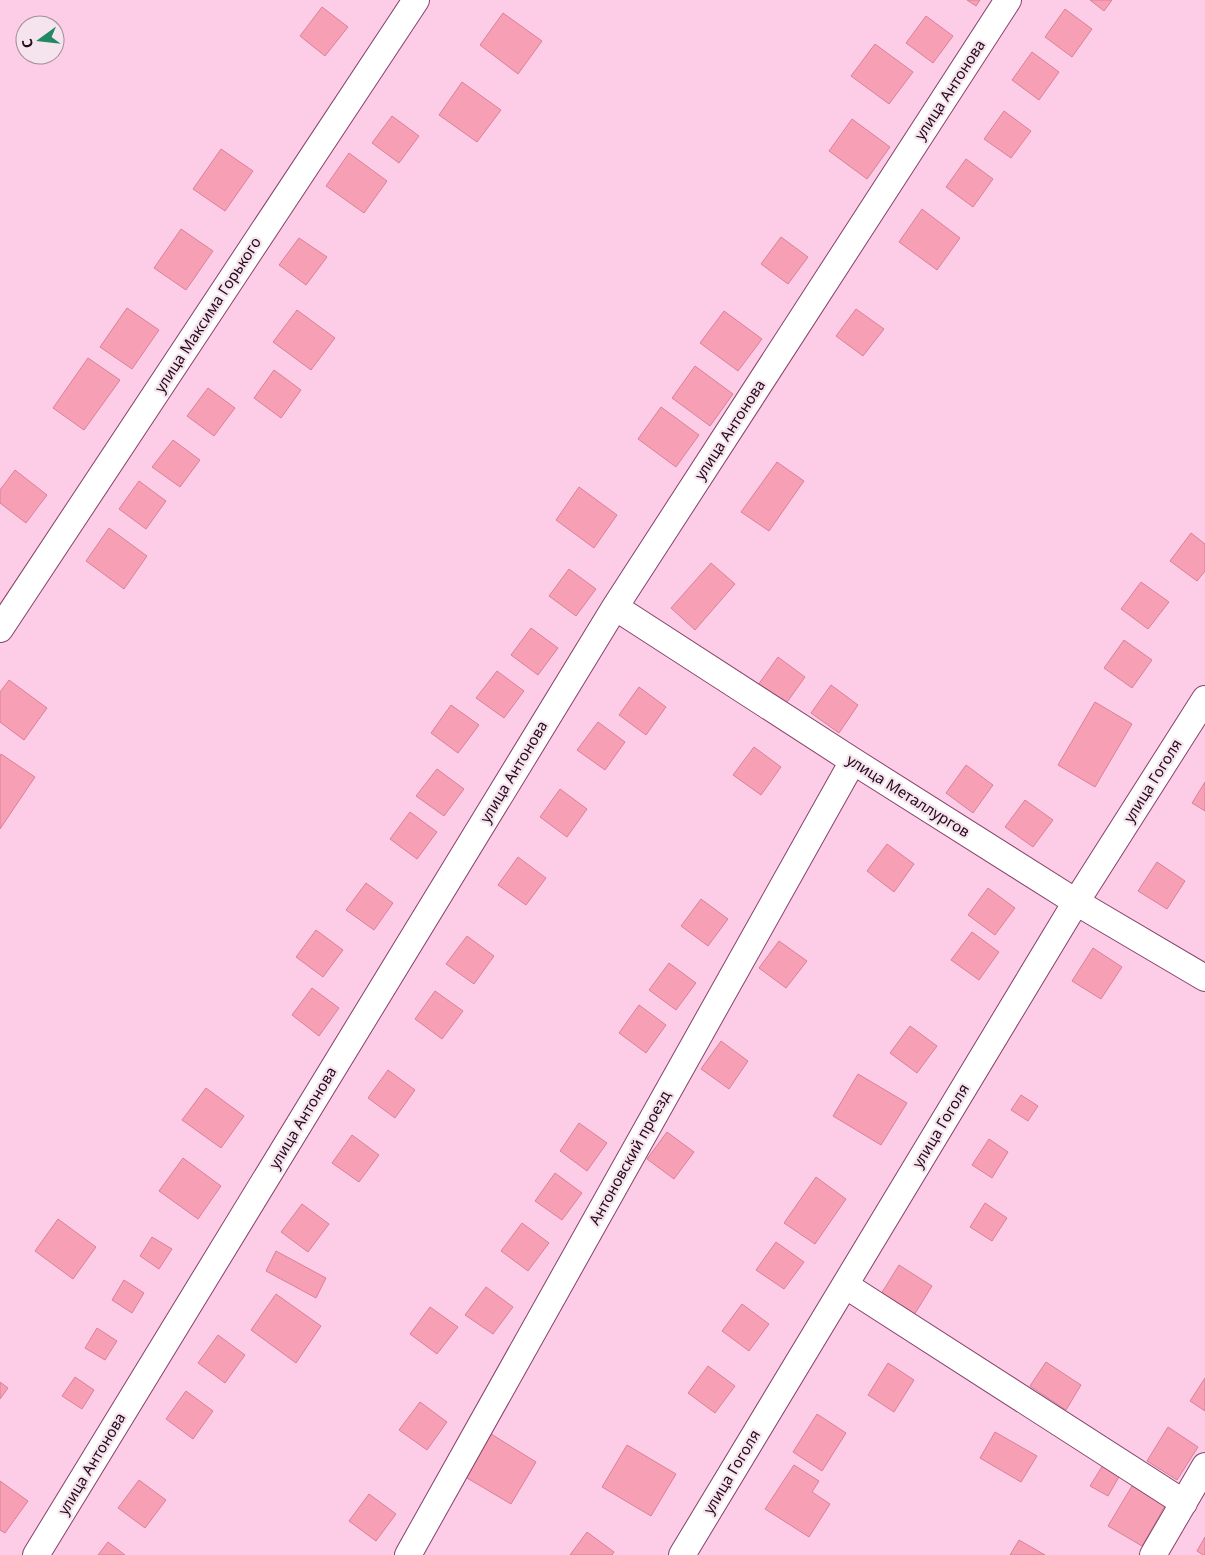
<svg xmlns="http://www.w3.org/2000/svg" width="1205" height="1555" viewBox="0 0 1205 1555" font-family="'Noto Sans',sans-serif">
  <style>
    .building { fill: #f79fb4; stroke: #d88297 }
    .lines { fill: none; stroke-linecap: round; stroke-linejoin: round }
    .street-casing { stroke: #86426b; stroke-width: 28 }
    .street { stroke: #fff; stroke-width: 26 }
    .labels { text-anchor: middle; stroke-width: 4.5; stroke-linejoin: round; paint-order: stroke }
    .street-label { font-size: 15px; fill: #260a1c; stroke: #f5e4ed }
  </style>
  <rect width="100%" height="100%" fill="#fdcce7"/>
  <path class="building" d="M 967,0 L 980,0 L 976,6 Z
    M 1090,0 L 1112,0 L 1104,11 Z
    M 322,7 L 348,27 L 325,56 L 300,36 Z
    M 1065,9 L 1092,29 L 1072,57 L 1045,37 Z
    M 503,13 L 542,41 L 518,74 L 480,45 Z
    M 926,16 L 953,36 L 933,63 L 906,43 Z
    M 875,44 L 913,72 L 889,104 L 851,76 Z
    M 1032,52 L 1059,72 L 1039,100 L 1012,80 Z
    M 462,82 L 501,110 L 477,142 L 439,115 Z
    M 1004,111 L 1031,131 L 1011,158 L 984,139 Z
    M 392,116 L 419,136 L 399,163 L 372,143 Z
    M 852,119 L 890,147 L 867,179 L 829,151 Z
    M 221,149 L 253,171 L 225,211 L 193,189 Z
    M 349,153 L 387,181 L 364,213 L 326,186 Z
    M 966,159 L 993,179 L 973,207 L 946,187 Z
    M 922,209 L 960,238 L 937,270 L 899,242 Z
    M 181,229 L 213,251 L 186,290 L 154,268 Z
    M 781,237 L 808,257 L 788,284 L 761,264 Z
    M 299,238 L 327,257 L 306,285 L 279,265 Z
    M 127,308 L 159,330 L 132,369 L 100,347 Z
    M 856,309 L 884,329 L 863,356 L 836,336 Z
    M 297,310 L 335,338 L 311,370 L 273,342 Z
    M 724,311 L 762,339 L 738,371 L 700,343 Z
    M 88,358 L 120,380 L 84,430 L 53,408 Z
    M 695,366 L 733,394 L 710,426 L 672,398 Z
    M 274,370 L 301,390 L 281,418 L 254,398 Z
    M 208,388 L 235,408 L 214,436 L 187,416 Z
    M 661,407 L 699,435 L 676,467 L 638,439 Z
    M 173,440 L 200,460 L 180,487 L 152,467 Z
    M 777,462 L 804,481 L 769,531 L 741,512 Z
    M 15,470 L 47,495 L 26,523 L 0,503 L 0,490 Z
    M 139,481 L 166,501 L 146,529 L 119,509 Z
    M 579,487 L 617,515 L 594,548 L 556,520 Z
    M 109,528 L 147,556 L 124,589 L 86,561 Z
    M 1191,533 L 1205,544 L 1205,571 L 1197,581 L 1170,561 Z
    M 711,563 L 735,584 L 695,630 L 671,608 Z
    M 569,569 L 596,589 L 576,616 L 549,596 Z
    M 1141,582 L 1169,602 L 1148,629 L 1121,609 Z
    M 531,628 L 558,648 L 538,675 L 511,655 Z
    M 1124,640 L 1152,660 L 1132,688 L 1104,668 Z
    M 778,657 L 805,677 L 785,705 L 758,685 Z
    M 497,671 L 524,691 L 504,718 L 476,698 Z
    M 9,680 L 47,708 L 24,740 L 0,722 L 0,692 Z
    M 831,685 L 858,705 L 839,733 L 811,713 Z
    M 639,687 L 666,707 L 646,735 L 619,715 Z
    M 1095,702 L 1132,724 L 1095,787 L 1058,765 Z
    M 451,705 L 479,725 L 458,753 L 431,733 Z
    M 598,722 L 625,742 L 605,770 L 577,750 Z
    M 754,747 L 781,767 L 761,795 L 733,775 Z
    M 1,754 L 35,777 L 0,829 L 0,757 Z
    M 966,765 L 993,785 L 973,813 L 946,793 Z
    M 437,769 L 464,789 L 444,816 L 416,796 Z
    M 1205,782 L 1205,811 L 1192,803 Z
    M 560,789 L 587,809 L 567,837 L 540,817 Z
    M 1025,800 L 1053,820 L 1033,847 L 1005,827 Z
    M 410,812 L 437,832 L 417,859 L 390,839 Z
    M 887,844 L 914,864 L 894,892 L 867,871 Z
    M 518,857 L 546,878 L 526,905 L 498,885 Z
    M 1157,862 L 1185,881 L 1167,909 L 1138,891 Z
    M 366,883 L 393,903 L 374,930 L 346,910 Z
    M 988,888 L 1015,908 L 995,935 L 968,915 Z
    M 701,899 L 728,919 L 708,946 L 681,926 Z
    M 316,930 L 343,950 L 323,977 L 296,957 Z
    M 972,932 L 999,952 L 979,980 L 951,960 Z
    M 467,936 L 494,956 L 474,984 L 446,964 Z
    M 779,941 L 807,961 L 786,988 L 759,968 Z
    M 1093,948 L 1122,967 L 1101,999 L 1072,981 Z
    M 669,963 L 696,983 L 676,1010 L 649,990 Z
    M 312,988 L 339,1008 L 319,1036 L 292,1015 Z
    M 435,991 L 463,1011 L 442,1039 L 415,1019 Z
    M 639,1005 L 666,1025 L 646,1053 L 619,1033 Z
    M 910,1026 L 937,1046 L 917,1073 L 890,1053 Z
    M 721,1041 L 748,1061 L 729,1089 L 701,1069 Z
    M 388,1070 L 415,1090 L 395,1118 L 368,1098 Z
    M 858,1074 L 907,1103 L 881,1145 L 833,1116 Z
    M 206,1088 L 244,1116 L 221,1148 L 182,1120 Z
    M 1021,1095 L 1038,1106 L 1028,1121 L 1011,1110 Z
    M 579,1123 L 607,1143 L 587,1171 L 560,1151 Z
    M 667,1132 L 694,1152 L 674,1179 L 647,1159 Z
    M 352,1135 L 379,1155 L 359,1182 L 332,1163 Z
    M 989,1139 L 1008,1152 L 992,1178 L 972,1165 Z
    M 183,1158 L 221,1186 L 198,1219 L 159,1191 Z
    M 555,1173 L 582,1193 L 562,1220 L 535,1201 Z
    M 816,1177 L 846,1199 L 815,1244 L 784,1223 Z
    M 985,1203 L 1007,1218 L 992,1241 L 970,1227 Z
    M 302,1204 L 329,1224 L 308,1252 L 281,1232 Z
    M 58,1219 L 96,1247 L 73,1279 L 35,1251 Z
    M 522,1223 L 549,1243 L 528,1271 L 501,1251 Z
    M 152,1237 L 172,1249 L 159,1269 L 140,1256 Z
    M 776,1242 L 804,1262 L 784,1289 L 756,1270 Z
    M 276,1251 L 326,1278 L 316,1298 L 266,1271 Z
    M 899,1265 L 932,1286 L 914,1315 L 881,1294 Z
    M 124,1280 L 144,1293 L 132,1313 L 112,1300 Z
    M 486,1287 L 513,1307 L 493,1334 L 465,1315 Z
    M 276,1294 L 321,1326 L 296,1363 L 251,1330 Z
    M 742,1304 L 769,1324 L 749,1351 L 722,1331 Z
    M 430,1307 L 458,1327 L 437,1354 L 410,1334 Z
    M 97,1328 L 117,1341 L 105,1360 L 85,1348 Z
    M 218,1335 L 245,1355 L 225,1383 L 198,1363 Z
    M 1046,1362 L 1081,1385 L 1066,1410 L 1030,1386 Z
    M 888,1363 L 914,1380 L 894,1412 L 868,1395 Z
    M 708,1366 L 735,1386 L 715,1413 L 688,1393 Z
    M 75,1377 L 94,1390 L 82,1409 L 62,1396 Z
    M 1205,1378 L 1205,1411 L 1190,1401 Z
    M 0,1382 L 8,1388 L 0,1399 Z
    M 186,1391 L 213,1411 L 193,1439 L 166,1419 Z
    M 420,1402 L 447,1422 L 427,1450 L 399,1430 Z
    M 817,1414 L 846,1433 L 822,1471 L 793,1452 Z
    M 1168,1427 L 1198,1447 L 1177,1480 L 1147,1461 Z
    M 488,1432 L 536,1462 L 511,1504 L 462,1475 Z
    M 995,1432 L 1037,1456 L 1021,1482 L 980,1458 Z
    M 627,1445 L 676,1474 L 651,1516 L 602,1487 Z
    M 794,1465 L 819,1481 L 812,1492 L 830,1504 L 809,1537 L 765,1509 Z
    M 1103,1465 L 1120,1475 L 1108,1496 L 1090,1486 Z
    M 139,1480 L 166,1500 L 145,1528 L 118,1508 Z
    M 0,1481 L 28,1501 L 5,1533 L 0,1530 Z
    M 1132,1486 L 1165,1506 L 1142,1546 L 1108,1526 Z
    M 369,1494 L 396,1514 L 376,1541 L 349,1521 Z
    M 587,1532 L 614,1552 L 612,1555 L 570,1555 Z
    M 1205,1537 L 1205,1555 L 1203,1555 L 1197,1551 Z
    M 1019,1540 L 1045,1555 L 1010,1555 Z
    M 108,1542 L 125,1555 L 98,1555 Z"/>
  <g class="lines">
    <g class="street-casing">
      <path id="street" d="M 615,607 L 853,761 L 1076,902 L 1205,978
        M 0,629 L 416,0
        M 845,1285 L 1184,1503
        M 36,1555 L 615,607 L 1008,0
        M 408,1555 L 853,761
        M 682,1555 L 1076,902 L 1205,699
        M 1153,1555 L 1205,1466"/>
    </g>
    <use href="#street" class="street"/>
  </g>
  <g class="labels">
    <g class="street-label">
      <text transform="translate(950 90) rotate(-57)" y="5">улица Антонова</text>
      <text transform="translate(208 315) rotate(-57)" y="5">улица Максима Горького</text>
      <text transform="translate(730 430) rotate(-57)" y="5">улица Антонова</text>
      <text transform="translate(514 772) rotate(-59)" y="5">улица Антонова</text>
      <text transform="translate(1153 781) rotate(-58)" y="5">улица Гоголя</text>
      <text transform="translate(908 796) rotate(32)" y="5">улица Металлургов</text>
      <text transform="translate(303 1118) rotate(-59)" y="5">улица Антонова</text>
      <text transform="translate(941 1126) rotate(-59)" y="5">улица Гоголя</text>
      <text transform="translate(630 1158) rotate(-61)" y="5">Антоновский проезд</text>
      <text transform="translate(92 1464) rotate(-59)" y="5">улица Антонова</text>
      <text transform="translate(732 1472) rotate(-59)" y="5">улица Гоголя</text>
    </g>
  </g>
  <g transform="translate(40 40) rotate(255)"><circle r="24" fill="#f5e4ed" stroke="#a28d99"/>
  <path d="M0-4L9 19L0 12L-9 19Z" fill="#218864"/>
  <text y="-8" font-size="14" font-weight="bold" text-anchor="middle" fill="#260a1c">С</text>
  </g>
</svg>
